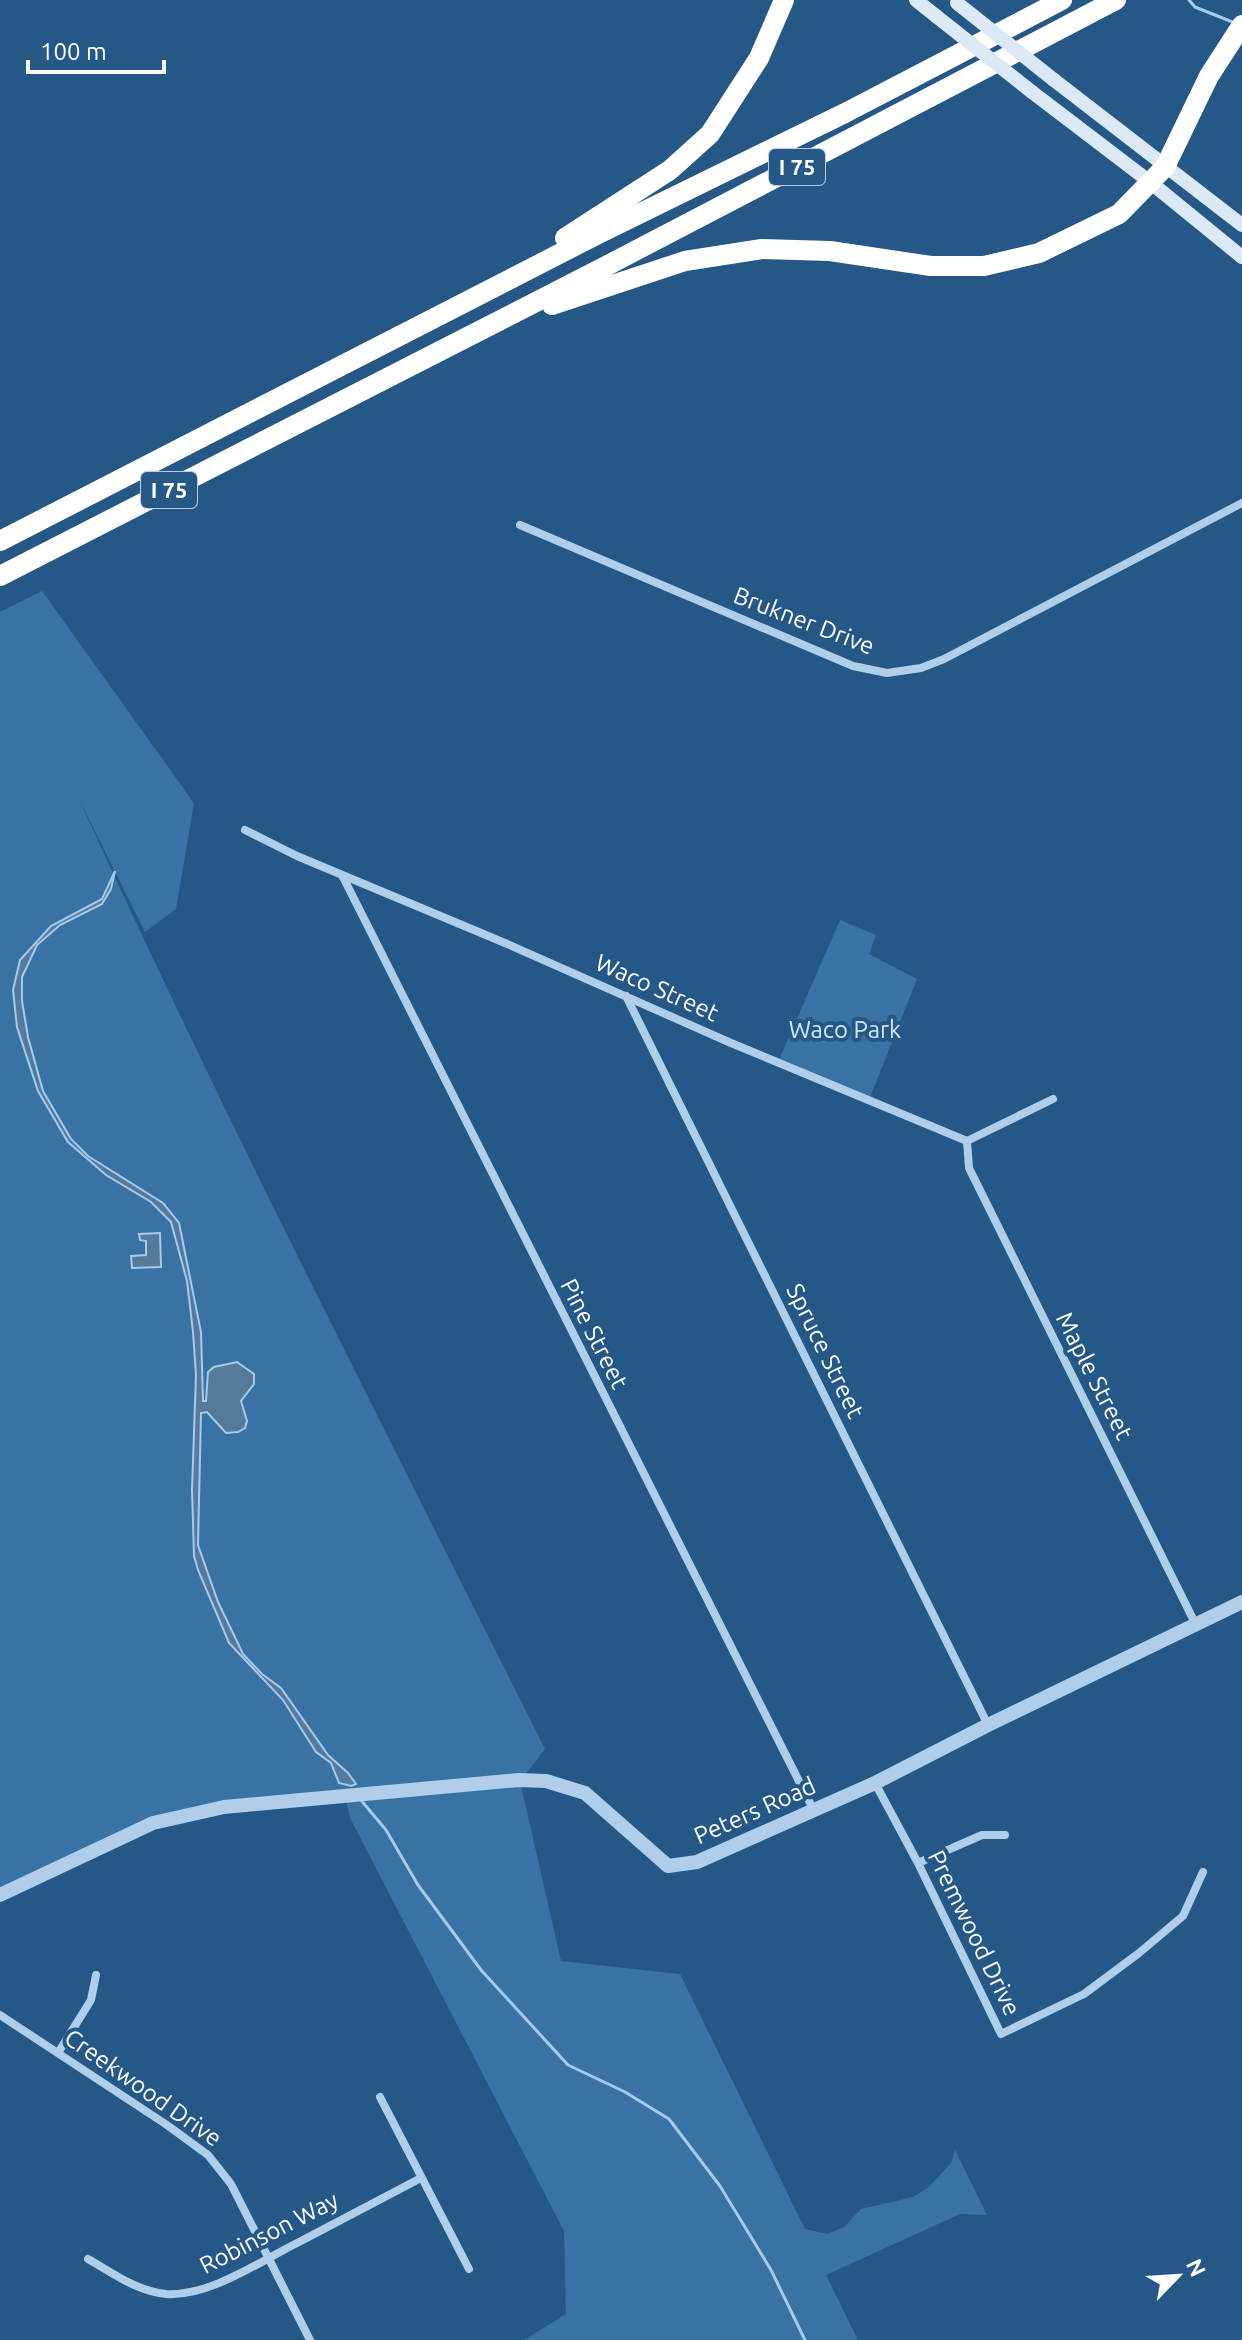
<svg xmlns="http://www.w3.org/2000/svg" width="1242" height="2340" viewBox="0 0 1242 2340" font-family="Ubuntu,sans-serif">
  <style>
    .green { fill: #3972a4 }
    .water { fill: #577a9b; stroke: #a5caea; stroke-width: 2 }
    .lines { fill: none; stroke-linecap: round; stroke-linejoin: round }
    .stream { stroke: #a5caea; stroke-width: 3 }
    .minor { stroke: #b0cee9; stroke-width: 8 }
    .tertiary { stroke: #b0cee9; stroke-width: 14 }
    .secondary { stroke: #dbe9f7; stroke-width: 14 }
    .motorway { stroke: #fff; stroke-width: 20 }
    .secondary-bridge { stroke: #dbe9f7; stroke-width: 14 }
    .labels { text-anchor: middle; stroke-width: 8; stroke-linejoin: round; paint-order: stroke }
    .shield { fill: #255887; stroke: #becddb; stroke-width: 2 }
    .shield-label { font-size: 22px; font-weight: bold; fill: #fff }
    .street-label { font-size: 24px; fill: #fff; stroke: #255887 }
    .park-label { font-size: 24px; fill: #d4e7f7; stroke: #255887 }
  </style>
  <rect width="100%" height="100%" fill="#255887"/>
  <path class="green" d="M 42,591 L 194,803 L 176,909 L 145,932 L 79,799 C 225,1120 387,1434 545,1749 L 520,1781 L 561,1961 L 680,1974 L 805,2229 L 827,2234 L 844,2227 L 861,2209 L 913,2197 L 929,2187 L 951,2163 L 955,2150 L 987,2215 L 960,2214 L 826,2275 L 858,2340 L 524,2340 L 566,2314 L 564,2231 L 350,1818 L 345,1796 L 153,1823 L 0,1895 L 0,612 Z
    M 840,920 L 876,935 L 869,954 L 917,979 L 869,1100 L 778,1062 Z"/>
  <path class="water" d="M 115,871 L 111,889 L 102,904 L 60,925 L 37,945 L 22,977 L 22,1001 L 28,1037 L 43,1091 L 71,1139 L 88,1156 L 163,1203 L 179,1223 L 201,1332 L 203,1401 L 206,1401 L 208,1372 L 214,1367 L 237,1362 L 254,1374 L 254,1384 L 241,1401 L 247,1421 L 245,1428 L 238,1432 L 226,1433 L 207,1412 L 201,1413 L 198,1545 L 218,1602 L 243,1654 L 262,1674 L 281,1688 L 328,1755 L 348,1773 L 356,1784 L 351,1786 L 339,1783 L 331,1763 L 316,1752 L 283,1700 L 229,1643 L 198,1570 L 194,1556 L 192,1490 L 196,1375 L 193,1332 L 187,1281 L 171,1222 L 151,1202 L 106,1175 L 68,1142 L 38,1091 L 17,1027 L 13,990 L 20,960 L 51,926 L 102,899 Z
    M 160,1233 L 161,1267 L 132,1268 L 131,1256 L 146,1255 L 146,1241 L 140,1240 L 139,1234 Z"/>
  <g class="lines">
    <path class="stream" d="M 1189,0 L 1195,7 L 1235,23
      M 360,1799 L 386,1830 L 418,1885 L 481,1970 L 568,2065 L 625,2092 L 669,2119 L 720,2186 L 771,2270 L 805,2340"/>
    <path class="minor" d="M 520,525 L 853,666 L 887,673 L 921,668 L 944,659 L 1242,503
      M 245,830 L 297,856 L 505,943 L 731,1043 L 967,1141 L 1053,1099
      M 342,875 L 813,1809
      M 626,996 L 988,1725
      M 967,1141 L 969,1168 L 1196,1625
      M 875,1783 L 918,1863 L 1001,2034 L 1084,1994 L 1139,1953 L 1183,1916 L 1203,1872
      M 918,1863 L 982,1835 L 1005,1835
      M 0,2015 L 167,2125 L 208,2155 L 231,2184 L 310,2340
      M 58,2053 L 91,2000 L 96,1975
      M 380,2097 L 469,2269
      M 88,2259 C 113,2273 136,2291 166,2294 C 210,2297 262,2260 301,2241 C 341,2220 381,2199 421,2178"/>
    <path class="tertiary" d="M 0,1895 L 153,1823 L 224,1807 L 519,1780 L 546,1781 L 585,1793 L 668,1866 L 697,1862 L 875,1783 L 988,1725 L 1242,1602"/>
    <path class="secondary" d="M 916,0 L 936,16
      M 1054,80 L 1242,225
      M 1032,92 L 1150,182 L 1242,257"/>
    <path class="motorway" d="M 565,238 L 670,170 L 710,134 L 759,58 L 784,0
      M 552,305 L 685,261 L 762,249 L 830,251 L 931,266 L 984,266 L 1039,253 L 1119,214 L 1165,167 L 1209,76 L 1242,25
      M 0,541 L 600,233 L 845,113 L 1062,0
      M 0,576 L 610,264 L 1116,0"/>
    <path class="secondary-bridge" d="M 957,3 L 1054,80
      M 936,16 L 1032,92"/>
  </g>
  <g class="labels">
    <g class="shield">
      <rect x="769" y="149" width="56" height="36" rx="6"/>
      <rect x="141" y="472" width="56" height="36" rx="6"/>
    </g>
    <g class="shield-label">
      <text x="797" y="175">I 75</text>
      <text x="169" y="498">I 75</text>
    </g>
    <g class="street-label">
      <text transform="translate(804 621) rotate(21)" y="8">Brukner Drive</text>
      <text transform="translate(657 988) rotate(24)" y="8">Waco Street</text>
      <text transform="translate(594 1334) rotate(63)" y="8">Pine Street</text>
      <text transform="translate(825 1351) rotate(64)" y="8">Spruce Street</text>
      <text transform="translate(1094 1376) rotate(63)" y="8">Maple Street</text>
      <text transform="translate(755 1811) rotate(-24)" y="8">Peters Road</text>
      <text transform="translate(974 1933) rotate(64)" y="8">Premwood Drive</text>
      <text transform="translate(143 2088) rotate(35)" y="8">Creekwood Drive</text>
      <text transform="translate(269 2233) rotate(-27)" y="8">Robinson Way</text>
    </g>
    <g class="park-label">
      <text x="845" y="1038">Waco Park</text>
    </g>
  </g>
  <g transform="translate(1178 2276) rotate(65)" stroke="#255887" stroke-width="6" paint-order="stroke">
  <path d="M0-6L14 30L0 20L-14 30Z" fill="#ffffff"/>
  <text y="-12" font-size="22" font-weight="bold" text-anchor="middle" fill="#ffffff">N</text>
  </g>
  <path d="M28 60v12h136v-12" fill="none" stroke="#ffffff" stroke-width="4"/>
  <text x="40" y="60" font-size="24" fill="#ffffff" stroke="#255887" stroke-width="6" paint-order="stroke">100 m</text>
</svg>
